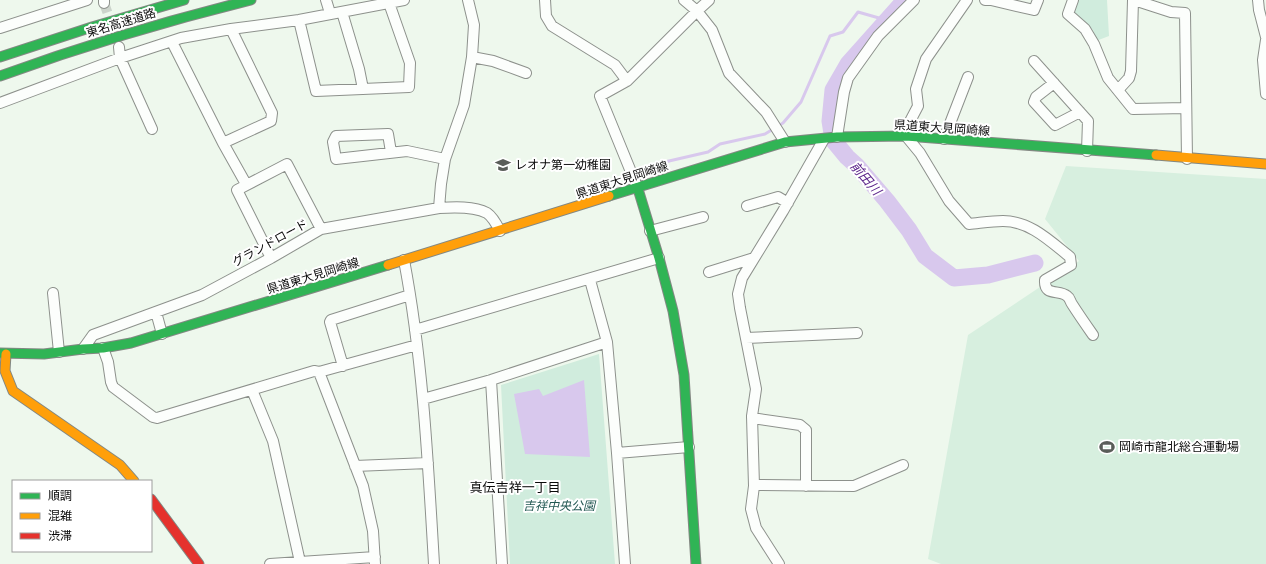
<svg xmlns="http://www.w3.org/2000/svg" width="1266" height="564" viewBox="0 0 1266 564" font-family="Merriweather,'Noto Sans JP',serif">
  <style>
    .green { fill: #d0ecdd }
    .pitch { fill: #d7efdf }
    .water { fill: #d8c8ed }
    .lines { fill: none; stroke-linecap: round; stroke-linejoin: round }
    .stream { stroke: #d8c8ed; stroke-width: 3 }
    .river { stroke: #d8c8ed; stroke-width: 17 }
    .street-tunnel { stroke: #ccd4cb; stroke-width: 10; stroke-dasharray: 10 5; stroke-linecap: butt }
    .street-casing { stroke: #8d918c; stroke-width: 12 }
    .fast-casing { stroke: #838883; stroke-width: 11 }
    .slow-casing { stroke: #838883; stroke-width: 11 }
    .jam-casing { stroke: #838883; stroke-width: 11 }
    .street { stroke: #fcfefc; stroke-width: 10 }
    .fast { stroke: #30b455; stroke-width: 9 }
    .slow { stroke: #ff9f0a; stroke-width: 9 }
    .jam { stroke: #e5322d; stroke-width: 9 }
    .labels { text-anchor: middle; stroke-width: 4; stroke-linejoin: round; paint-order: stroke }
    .street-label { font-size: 12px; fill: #0a0a0a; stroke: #fff }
    .poi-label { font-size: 12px; fill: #0a0a0a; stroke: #fff; text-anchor: start }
    .park-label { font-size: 12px; font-style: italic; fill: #235853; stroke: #fff }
    .water-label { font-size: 13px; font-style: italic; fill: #5b248a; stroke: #fff }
    .neighbourhood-label { font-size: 13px; fill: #0a0a0a; stroke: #fff }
  </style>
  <rect width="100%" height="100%" fill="#eef8ed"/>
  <path class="green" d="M 1076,0 L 1107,0 L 1109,36 L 1096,41 L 1093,30 L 1073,13 Z
    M 599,354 L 615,564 L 510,564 L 501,385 Z"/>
  <path class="pitch" d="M 1066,166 L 1266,179 L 1266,564 L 941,564 L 928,559 L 968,335 L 1079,261 L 1045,219 Z"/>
  <path class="water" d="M 584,380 L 590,457 L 525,454 L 514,394 L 539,389 L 543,396 Z"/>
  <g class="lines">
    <path class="stream" d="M 656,164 L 708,152 L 720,144 L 765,134 L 783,123 L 801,102 L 830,36 L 843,32 L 858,12 L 886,20"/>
    <path class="river" d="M 905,0 L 848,64 L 833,90 L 830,121 L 833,140 L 847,157 L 857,166 L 887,201 L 909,230 L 925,256 L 954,278 L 988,275 L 1035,263"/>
    <path class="street-tunnel" d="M 104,3 L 112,25"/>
    <g class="street-casing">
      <path id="street" d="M 326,0 L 330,13
        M 545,0 L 546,16 L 552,26 L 615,65 L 627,81
        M 684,0 L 697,11 L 712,30 L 729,73 L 766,112 L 785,142
        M 967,0 L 926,59 L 916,89 L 918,106 L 907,127 L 906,136 L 920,153 L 949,201 L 969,224 C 980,223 992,221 1003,221 C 1030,221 1050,241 1070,257 L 1071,265 L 1045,280 C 1044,297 1059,289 1067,296 C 1070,298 1070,301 1072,304 C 1079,315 1086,325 1093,335
        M 985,0 L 991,0 L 1034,10 L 1038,0
        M 1073,0 L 1068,14 L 1085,29 L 1094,44 L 1108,78 L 1133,109 L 1186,108
        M 1134,0 L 1171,12 L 1185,13 L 1187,159
        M 1258,0 L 1259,10 L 1266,37
        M 104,3 L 104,0
        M 342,12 L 359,69 L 363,89
        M 299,20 L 316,91 L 409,87 L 410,63 L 389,3
        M 0,28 L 87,0
        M 1266,40 L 1263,60 L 1266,94
        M 172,42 L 223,143 L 246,184
        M 119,47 L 120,58 L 152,129
        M 472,57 L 493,61 L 526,73
        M 1034,61 L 1088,121 L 1087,151
        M 1054,83 L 1036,97 L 1034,102 L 1055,125 L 1080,112
        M 1118,90 L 1129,78 L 1131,71 L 1133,0
        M 0,103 L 120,58 L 181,38 L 231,29 L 299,20 L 404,0
        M 837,137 L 844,92 L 848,78 L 878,36 L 914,0
        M 944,139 L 968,77
        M 223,143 L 271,121 L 272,113 L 231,29
        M 391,152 L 388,134 L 336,136 L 333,142 L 336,159 L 407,151 L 445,159
        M 638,189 L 600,96 L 627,81 L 697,11 L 709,0
        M 747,206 L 778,197 L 788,203
        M 439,208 L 441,184 L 445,159 L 464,105 L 472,57 L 474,25 L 468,0
        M 650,231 L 703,217
        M 271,258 L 237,190 L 287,164 L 321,229
        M 404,260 C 423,360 428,462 434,564
        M 709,272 L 754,258
        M 590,280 L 607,342 L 617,453 L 625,564
        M 53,293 L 59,352
        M 156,312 L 162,334
        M 415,330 L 659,258
        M 746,338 L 857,333
        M 103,348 L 108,362 L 111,382 L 113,387 L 153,417 L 157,418 L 314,371 L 319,372 L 417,345
        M 83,349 L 93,335 L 202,295 L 271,258 L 321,229 L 439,208 C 454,207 474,206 487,213 C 493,217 497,225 500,231
        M 343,366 L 330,322 L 331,320 L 410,295
        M 319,372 L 363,486 L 373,531 L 375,564
        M 491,380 L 502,564
        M 252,390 L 273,441 L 300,562
        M 423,399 L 491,380 L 607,342
        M 752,418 L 800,425 L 806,430 L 806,486
        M 617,453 L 689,447
        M 355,466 L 428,463
        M 754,485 L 854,486 L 903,465
        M 270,564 L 375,557
        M 779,564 L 756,528 L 751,509 L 754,486 L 752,416 L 756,389 L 740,308 L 738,294 L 742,278 L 783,211 L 824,139"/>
    </g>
    <g class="fast-casing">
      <path id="fast" d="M 0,57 L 92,27 L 184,0
        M 0,76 C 83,46 166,21 251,0
        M 638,189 L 659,258 L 673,311 L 684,375 L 696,564
        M 609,196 L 785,142 L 837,137 L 906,136 L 1156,155
        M 0,353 L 44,354 L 83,349 L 103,348 L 131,343 L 388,265"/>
    </g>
    <g class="slow-casing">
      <path id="slow" d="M 1156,155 L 1266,164
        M 388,265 L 609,196
        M 6,354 L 5,371 L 13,391 L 120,465 L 134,481"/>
    </g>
    <g class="jam-casing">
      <path id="jam" d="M 151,499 L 199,564"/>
    </g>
    <use href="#street" class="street"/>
    <use href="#fast" class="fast"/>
    <use href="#slow" class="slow"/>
    <use href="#jam" class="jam"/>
  </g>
  <defs>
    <g id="school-bare" transform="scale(1.2)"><path d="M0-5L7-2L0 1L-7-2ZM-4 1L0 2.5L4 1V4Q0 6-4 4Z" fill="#5a5d59" stroke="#fff" stroke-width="2.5" paint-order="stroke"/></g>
    <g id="stadium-bare" transform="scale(1.2)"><path d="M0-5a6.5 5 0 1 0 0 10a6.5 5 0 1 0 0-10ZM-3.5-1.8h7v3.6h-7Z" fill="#5a5d59" stroke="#fff" stroke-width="2.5" paint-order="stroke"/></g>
  </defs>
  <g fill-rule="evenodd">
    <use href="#school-bare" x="503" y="165"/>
    <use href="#stadium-bare" x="1107" y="447"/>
  </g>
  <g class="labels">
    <g class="street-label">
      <text transform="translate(121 23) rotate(-17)" y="4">東名高速道路</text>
      <text transform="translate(942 128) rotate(4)" y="4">県道東大見岡崎線</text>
      <text transform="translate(622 180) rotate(-18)" y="4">県道東大見岡崎線</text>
      <text transform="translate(270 243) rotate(-29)" y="4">グランドロード</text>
      <text transform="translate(313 276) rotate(-17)" y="4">県道東大見岡崎線</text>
    </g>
    <g class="poi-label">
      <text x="515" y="169">レオナ第一幼稚園</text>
      <text x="1119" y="451">岡崎市龍北総合運動場</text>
    </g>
    <g class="park-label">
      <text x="559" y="510">吉祥中央公園</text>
    </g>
    <g class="water-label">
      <text transform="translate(866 178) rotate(49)" y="5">前田川</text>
    </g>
    <g class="neighbourhood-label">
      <text x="515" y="492">真伝吉祥一丁目</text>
    </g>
  </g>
  <rect x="12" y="480" width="140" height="72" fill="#ffffff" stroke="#9d9d9d"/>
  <rect x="20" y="493" width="20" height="6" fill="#30b455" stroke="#9d9d9d"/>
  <text x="48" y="500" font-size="12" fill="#0a0a0a">順調</text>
  <rect x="20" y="513" width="20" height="6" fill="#ff9f0a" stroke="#9d9d9d"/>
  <text x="48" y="520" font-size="12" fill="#0a0a0a">混雑</text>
  <rect x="20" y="533" width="20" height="6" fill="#e5322d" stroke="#9d9d9d"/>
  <text x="48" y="540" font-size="12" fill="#0a0a0a">渋滞</text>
</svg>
